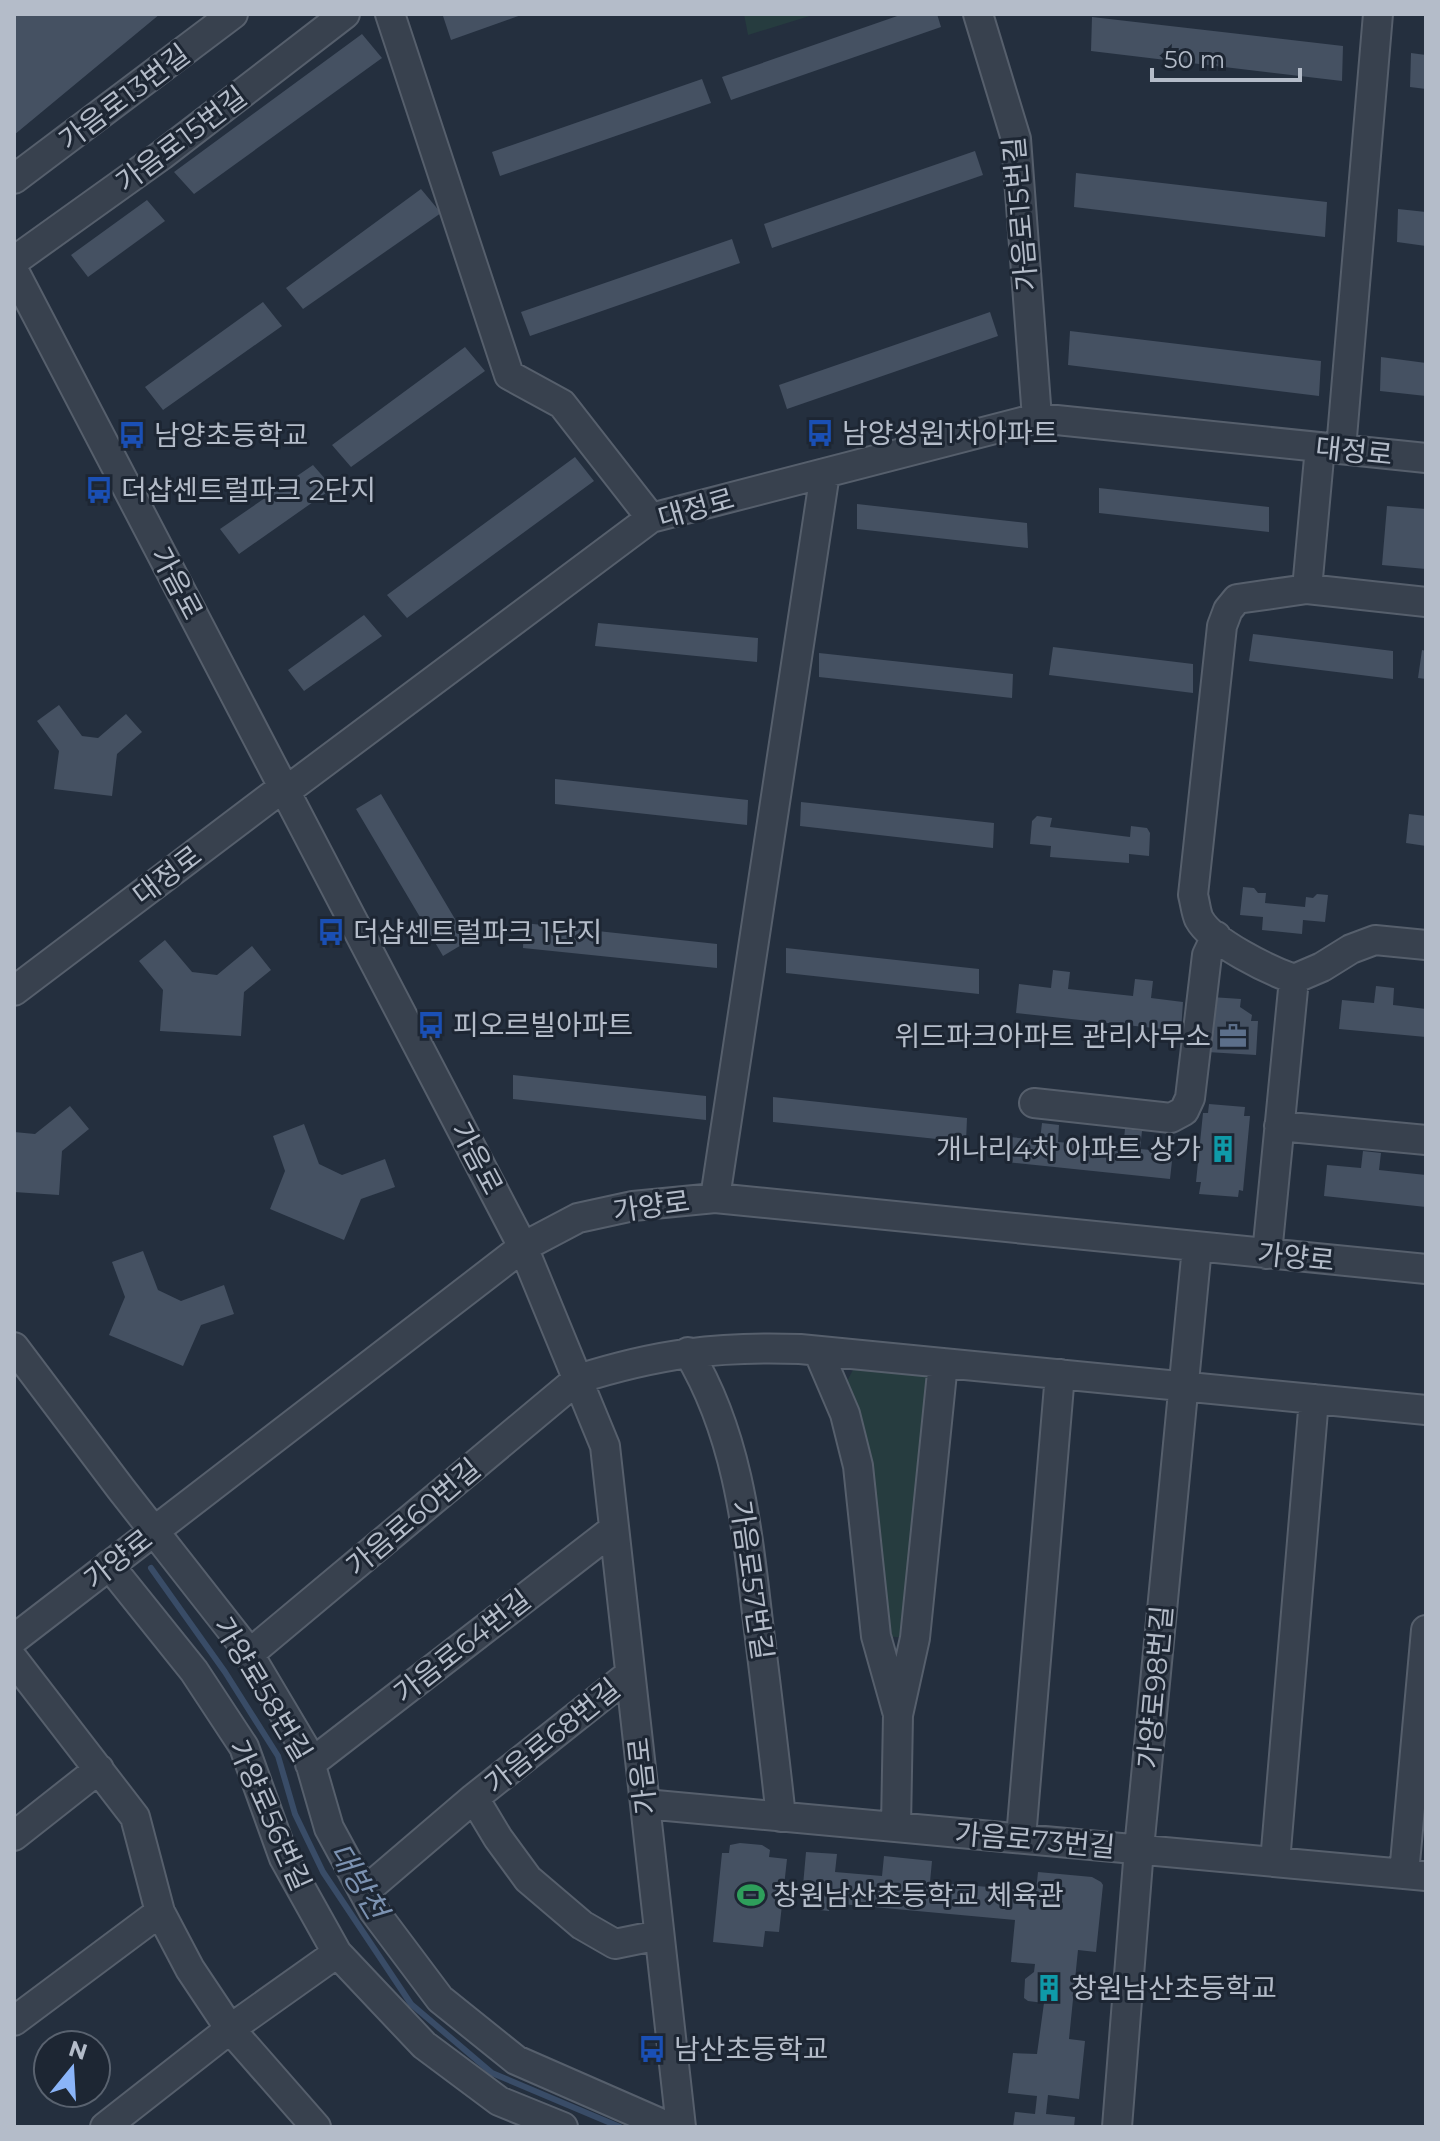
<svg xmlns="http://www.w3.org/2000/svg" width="1440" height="2141" viewBox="0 0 1440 2141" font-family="Montserrat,'Noto Sans KR',sans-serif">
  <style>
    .green { fill: #263c3f }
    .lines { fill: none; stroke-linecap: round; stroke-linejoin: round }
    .stream { stroke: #394c67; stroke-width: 6 }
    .building { fill: #455162 }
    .minor-casing { stroke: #565f6c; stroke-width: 32 }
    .minor { stroke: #38414e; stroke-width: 28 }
    .labels { text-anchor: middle; stroke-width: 6; stroke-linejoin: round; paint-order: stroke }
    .street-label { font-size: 28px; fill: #b4bcc9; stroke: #1d2633 }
    .poi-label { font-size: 28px; fill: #b4bcc9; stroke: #1d2633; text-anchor: start }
    .water-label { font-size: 30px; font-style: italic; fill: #7c92b1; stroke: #1d2633 }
  </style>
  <rect width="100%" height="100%" fill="#242f3e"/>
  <path class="green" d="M 744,14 L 816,14 L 748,35 Z
    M 861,1355 L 943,1363 L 915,1638 L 876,1636 L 838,1398 Z"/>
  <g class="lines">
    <path class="stream" d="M 151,1568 L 225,1672 L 278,1756 L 295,1814 L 323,1872 L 411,2004 L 492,2073 L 620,2127"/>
  </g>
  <path class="building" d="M 14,14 L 160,14 L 14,135 Z
    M 448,14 L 524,14 L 451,40 L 443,16 Z
    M 903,14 L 937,14 L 941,27 L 731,100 L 722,77 Z
    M 1092,17 L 1343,46 L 1342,81 L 1091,51 Z
    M 362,34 L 382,58 L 194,194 L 174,172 Z
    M 1411,53 L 1426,55 L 1426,89 L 1410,87 Z
    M 702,79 L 711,103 L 500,176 L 492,152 Z
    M 975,151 L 983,175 L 772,248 L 764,224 Z
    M 1076,173 L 1327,202 L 1325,237 L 1074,207 Z
    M 421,189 L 441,213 L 303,309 L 286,288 Z
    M 147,200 L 165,221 L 88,277 L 71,255 Z
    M 1398,209 L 1426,212 L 1426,246 L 1397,242 Z
    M 732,239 L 740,263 L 530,336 L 521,312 Z
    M 263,302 L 282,326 L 163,410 L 145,387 Z
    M 990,312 L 998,336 L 787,409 L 779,385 Z
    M 1070,331 L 1321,361 L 1319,396 L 1068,365 Z
    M 465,347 L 485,371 L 351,467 L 332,445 Z
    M 1381,357 L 1426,363 L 1426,396 L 1380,391 Z
    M 575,457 L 594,481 L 407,618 L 387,595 Z
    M 313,465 L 333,488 L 239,554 L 220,529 Z
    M 1099,488 L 1269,507 L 1269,532 L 1099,513 Z
    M 857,504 L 1027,523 L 1028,548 L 857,529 Z
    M 1387,506 L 1426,509 L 1426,569 L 1382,565 Z
    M 364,615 L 382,636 L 304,691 L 288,670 Z
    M 598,623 L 758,638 L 757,662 L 595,646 Z
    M 1253,634 L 1393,651 L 1393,679 L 1249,661 Z
    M 1053,647 L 1193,664 L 1193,693 L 1049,675 Z
    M 1422,650 L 1426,651 L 1426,679 L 1418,678 Z
    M 819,653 L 1013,674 L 1012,698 L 819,677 Z
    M 59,705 L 82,736 L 98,738 L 126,714 L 142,732 L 117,754 L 112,796 L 54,789 L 59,751 L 37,721 Z
    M 555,779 L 748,800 L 747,825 L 555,804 Z
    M 381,794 L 468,941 L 443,956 L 356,809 Z
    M 801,802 L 994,823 L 993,848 L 800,826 Z
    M 1409,814 L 1426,816 L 1426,846 L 1406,843 Z
    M 1037,816 L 1052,818 L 1050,827 L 1130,837 L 1131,826 L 1147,828 L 1150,833 L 1149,856 L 1129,854 L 1129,863 L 1050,857 L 1051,846 L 1030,844 L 1032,821 Z
    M 1243,887 L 1254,888 L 1258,893 L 1266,893 L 1265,903 L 1305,907 L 1306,897 L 1313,898 L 1317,894 L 1328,895 L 1325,922 L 1303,920 L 1302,934 L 1262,930 L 1263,917 L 1240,915 Z
    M 524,923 L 717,944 L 717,968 L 523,948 Z
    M 165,940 L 192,972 L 217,975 L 252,946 L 271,970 L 244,992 L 241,1036 L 160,1031 L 163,990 L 139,961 Z
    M 786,948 L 979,969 L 979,994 L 786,973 Z
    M 1053,970 L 1070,972 L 1068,989 L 1133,996 L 1135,979 L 1153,981 L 1151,998 L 1183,1002 L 1181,1031 L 1016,1013 L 1019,984 L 1051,988 Z
    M 1376,986 L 1394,988 L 1393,1005 L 1426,1009 L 1426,1037 L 1339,1029 L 1342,1000 L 1374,1003 Z
    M 1211,997 L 1241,999 L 1240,1007 L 1252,1015 L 1251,1021 L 1258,1021 L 1256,1055 L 1207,1052 Z
    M 513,1075 L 706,1096 L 706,1120 L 513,1099 Z
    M 773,1097 L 967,1118 L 966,1142 L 773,1122 Z
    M 1209,1104 L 1245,1107 L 1244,1116 L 1250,1116 L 1243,1191 L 1239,1190 L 1238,1197 L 1199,1194 L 1201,1182 L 1196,1182 L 1203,1113 L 1208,1113 Z
    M 70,1106 L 89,1129 L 62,1151 L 59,1195 L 14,1192 L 14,1132 L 35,1134 Z
    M 1042,1123 L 1059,1125 L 1058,1142 L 1123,1148 L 1125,1129 L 1142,1131 L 1140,1149 L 1173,1152 L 1170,1179 L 1006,1162 L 1009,1137 L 1040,1140 Z
    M 304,1124 L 319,1164 L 342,1175 L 385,1159 L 395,1187 L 361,1199 L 344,1240 L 270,1209 L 285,1171 L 273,1136 Z
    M 1363,1151 L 1381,1153 L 1379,1170 L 1426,1175 L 1426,1207 L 1324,1196 L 1327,1165 L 1361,1168 Z
    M 143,1251 L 158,1290 L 181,1301 L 224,1285 L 234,1314 L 201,1325 L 183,1366 L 109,1335 L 125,1297 L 112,1262 Z
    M 740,1843 L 762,1845 L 770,1850 L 769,1857 L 787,1859 L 779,1932 L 765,1931 L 763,1947 L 713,1942 L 722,1853 L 729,1853 L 730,1845 Z
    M 806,1852 L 837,1854 L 835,1872 L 882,1876 L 884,1856 L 932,1861 L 930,1882 L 1036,1891 L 1038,1872 L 1092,1877 L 1101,1882 L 1103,1885 L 1096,1952 L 1078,1950 L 1069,2039 L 1085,2041 L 1079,2099 L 1048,2095 L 1046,2114 L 1075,2117 L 1074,2127 L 1013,2127 L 1015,2112 L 1035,2114 L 1037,2096 L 1008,2093 L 1013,2053 L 1037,2054 L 1044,2003 L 1028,2001 L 1024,1998 L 1025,1979 L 1034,1972 L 1035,1964 L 1011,1962 L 1015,1920 L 830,1903 L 829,1911 L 801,1908 Z"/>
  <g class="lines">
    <g class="minor-casing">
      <path id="minor" d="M 390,14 L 509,375 L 562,404 L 651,518
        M 978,14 L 1016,139 L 1037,418
        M 14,179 L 233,14
        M 14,261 L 162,155 L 345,14
        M 14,271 L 523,1247 L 605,1446 L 681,2127
        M 1320,447 L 1307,589 L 1237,599 L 1228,610 L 1222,626 L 1193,895 C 1195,902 1196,913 1199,919 C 1212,943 1269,970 1294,979 L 1322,967 L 1351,949 L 1375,940 L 1426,945
        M 1341,449 L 1378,14
        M 1307,589 L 1426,602
        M 14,991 L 277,792 L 286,791 L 651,518 L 1037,418 L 1426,458
        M 1034,1103 L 1171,1118 L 1184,1111 L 1190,1098 L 1207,955 L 1216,936
        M 1279,1126 L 1426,1140
        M 715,1198 L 825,473
        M 1267,1254 L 1294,979
        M 14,1347 L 121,1489 L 244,1646 L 307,1752 L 329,1828 L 374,1911 L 440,1999 L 516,2060 L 669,2127
        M 818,1351 L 845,1414 L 858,1466 L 876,1636 L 897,1711
        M 688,1352 C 738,1435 747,1528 758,1622 C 766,1687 774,1752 781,1817
        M 109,1565 L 194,1671 L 244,1747 L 284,1858 L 337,1953 L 424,2045 L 499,2101 L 563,2127
        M 14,1639 L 523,1247 L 578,1218 L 633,1206 L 715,1198 L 1426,1269
        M 249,1654 L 578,1379 C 657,1354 717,1346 800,1349 L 1426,1410
        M 14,1660 L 135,1817 L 160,1912 L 190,1969 L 230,2029 L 316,2127
        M 310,1764 L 614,1529
        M 474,1798 L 498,1838 L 528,1879 L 582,1925 L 615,1944 L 659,1935
        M 645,1804 L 1426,1876
        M 896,1827 L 898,1715 L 915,1638 L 943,1363
        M 14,1836 L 99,1769
        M 1021,1838 L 1060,1374
        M 1275,1862 L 1314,1399
        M 1404,1874 L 1426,1630
        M 364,1892 L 474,1798 L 630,1674
        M 14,2021 L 160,1912
        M 105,2127 L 230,2029 L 337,1953
        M 1117,2127 L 1139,1849 L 1197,1247"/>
    </g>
    <use href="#minor" class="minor"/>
  </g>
  <defs>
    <g id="bus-bare" transform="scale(2.16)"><path d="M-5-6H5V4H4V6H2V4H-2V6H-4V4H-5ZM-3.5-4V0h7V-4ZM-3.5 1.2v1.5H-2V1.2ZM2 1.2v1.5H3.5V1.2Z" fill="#1a4fb4" stroke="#1d2633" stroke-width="2.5" paint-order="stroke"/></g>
    <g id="office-bare" transform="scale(2.16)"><path d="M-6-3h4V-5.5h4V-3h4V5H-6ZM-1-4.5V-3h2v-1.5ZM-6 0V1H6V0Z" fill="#5c6f8a" stroke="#1d2633" stroke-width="2.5" paint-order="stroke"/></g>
    <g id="building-bare" transform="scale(2.16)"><path d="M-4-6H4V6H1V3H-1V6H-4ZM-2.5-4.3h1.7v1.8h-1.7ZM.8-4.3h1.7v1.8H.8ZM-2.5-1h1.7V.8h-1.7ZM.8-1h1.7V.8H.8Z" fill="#0f9aa8" stroke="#1d2633" stroke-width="2.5" paint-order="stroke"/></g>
    <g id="stadium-bare" transform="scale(2.16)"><path d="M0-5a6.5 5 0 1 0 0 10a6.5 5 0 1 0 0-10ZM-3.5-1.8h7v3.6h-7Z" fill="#2e9e5b" stroke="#1d2633" stroke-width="2.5" paint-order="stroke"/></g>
  </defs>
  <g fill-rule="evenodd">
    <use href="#bus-bare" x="820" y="433"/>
    <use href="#bus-bare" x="132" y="435"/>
    <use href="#bus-bare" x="99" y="490"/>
    <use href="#bus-bare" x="331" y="932"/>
    <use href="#bus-bare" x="431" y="1025"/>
    <use href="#office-bare" x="1233" y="1036"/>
    <use href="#building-bare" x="1223" y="1149"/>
    <use href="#stadium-bare" x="751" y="1895"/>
    <use href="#building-bare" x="1049" y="1988"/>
    <use href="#bus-bare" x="652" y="2049"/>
  </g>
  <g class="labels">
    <g class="street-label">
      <text transform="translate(124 97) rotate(-37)" y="10">가음로13번길</text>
      <text transform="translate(181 139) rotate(-37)" y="10">가음로15번길</text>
      <text transform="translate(1020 214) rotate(-95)" y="10">가음로15번길</text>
      <text transform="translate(1354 451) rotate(6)" y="10">대정로</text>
      <text transform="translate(696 508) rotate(-16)" y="10">대정로</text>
      <text transform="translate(177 583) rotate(62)" y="10">가음로</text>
      <text transform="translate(167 875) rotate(-37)" y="10">대정로</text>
      <text transform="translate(477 1158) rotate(62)" y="10">가음로</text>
      <text transform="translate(651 1206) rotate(-8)" y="10">가양로</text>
      <text transform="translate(1296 1257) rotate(6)" y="10">가양로</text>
      <text transform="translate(413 1517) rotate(-40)" y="10">가음로60번길</text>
      <text transform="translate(118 1559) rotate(-38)" y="10">가양로</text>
      <text transform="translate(752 1580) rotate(82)" y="10">가음로57번길</text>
      <text transform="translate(462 1646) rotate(-38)" y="10">가음로64번길</text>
      <text transform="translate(1155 1687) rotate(-85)" y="10">가양로98번길</text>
      <text transform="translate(263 1689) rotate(59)" y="10">가양로58번길</text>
      <text transform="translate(552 1736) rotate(-39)" y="10">가음로68번길</text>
      <text transform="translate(642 1776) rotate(-96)" y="10">가음로</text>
      <text transform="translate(270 1815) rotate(66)" y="10">가양로56번길</text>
      <text transform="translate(1035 1840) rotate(5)" y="10">가음로73번길</text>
    </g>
    <g class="poi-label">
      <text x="842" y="443">남양성원1차아파트</text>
      <text x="154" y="445">남양초등학교</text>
      <text x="121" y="500">더샵센트럴파크 2단지</text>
      <text x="353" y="942">더샵센트럴파크 1단지</text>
      <text x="453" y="1035">피오르빌아파트</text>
      <text x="1211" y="1046" text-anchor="end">위드파크아파트 관리사무소</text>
      <text x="1201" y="1159" text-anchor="end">개나리4차 아파트 상가</text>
      <text x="773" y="1905">창원남산초등학교 체육관</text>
      <text x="1071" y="1998">창원남산초등학교</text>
      <text x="674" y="2059">남산초등학교</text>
    </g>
    <g class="water-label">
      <text transform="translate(358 1881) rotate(59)" y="10">대방천</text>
    </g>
  </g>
  <rect width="1440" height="2141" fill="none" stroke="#b4bcc9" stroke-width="32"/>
  <g transform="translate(72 2069) rotate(18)"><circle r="38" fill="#1d2633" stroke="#59626f" stroke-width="2"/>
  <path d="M0-6L14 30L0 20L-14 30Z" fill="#8ab4f8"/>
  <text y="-12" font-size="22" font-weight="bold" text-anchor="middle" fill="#b4bcc9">N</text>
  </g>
  <path d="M1152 68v12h148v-12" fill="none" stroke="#b4bcc9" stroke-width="4"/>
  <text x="1164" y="68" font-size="24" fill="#b4bcc9" stroke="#1d2633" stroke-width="6" paint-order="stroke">50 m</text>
</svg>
